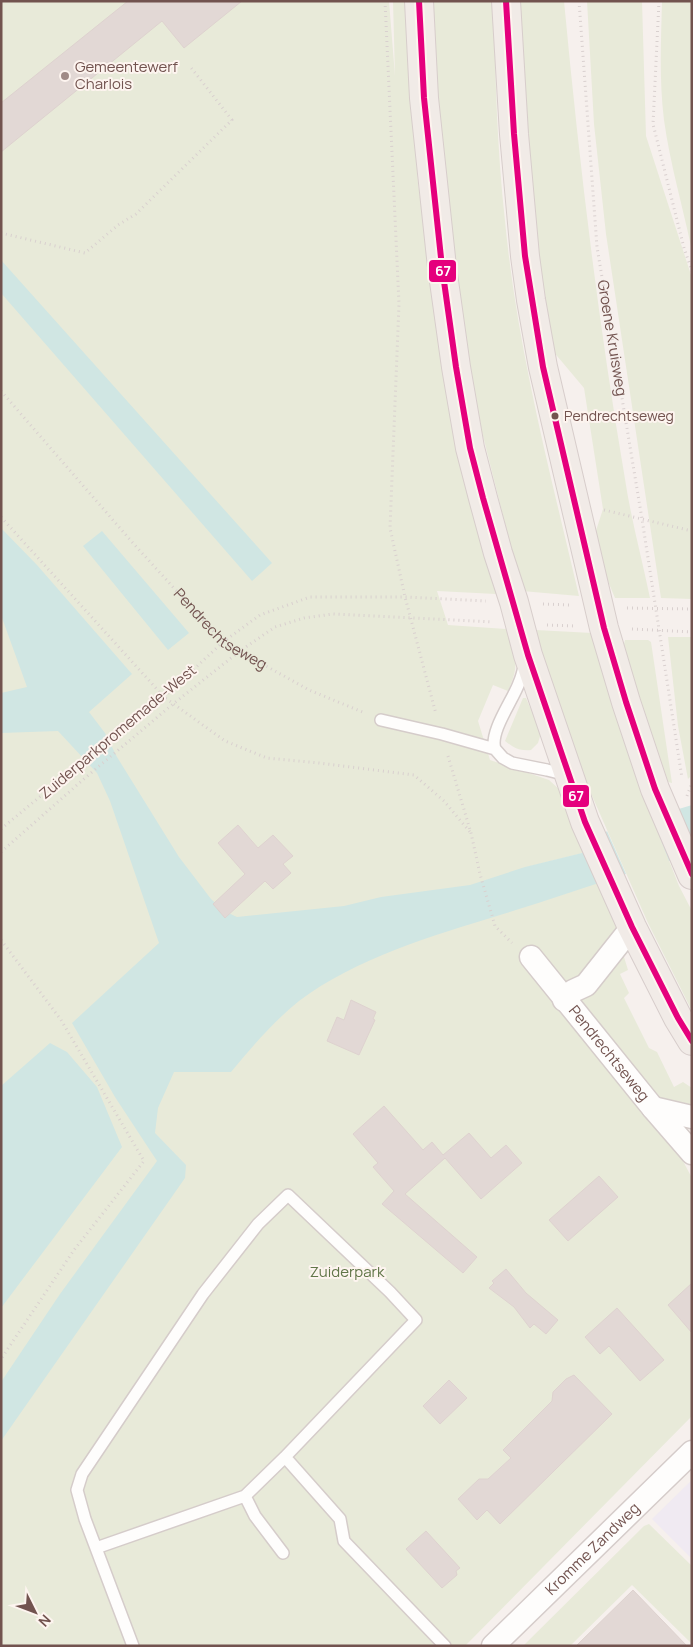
<svg xmlns="http://www.w3.org/2000/svg" width="693" height="1647" viewBox="0 0 693 1647" font-family="Manrope,sans-serif">
  <style>
    .education { fill: #f0eaf2 }
    .green { fill: #e8ead9 }
    .water { fill: #d0e6e3 }
    .building { fill: #e2d8d5; stroke: #ded2cf }
    .lines { fill: none; stroke-linecap: round; stroke-linejoin: round }
    .service-casing { stroke: #d5ccca; stroke-width: 14 }
    .minor-casing { stroke: #d5ccca; stroke-width: 25 }
    .primary-casing { stroke: #d7cdcb; stroke-width: 30 }
    .path { stroke: #d9d0cf; stroke-width: 3; stroke-dasharray: 1 4; stroke-linecap: butt }
    .service { stroke: #fefdfc; stroke-width: 11 }
    .minor { stroke: #fefdfc; stroke-width: 22 }
    .primary { stroke: #f1ebe7; stroke-width: 28 }
    .bus-1-casing { stroke: #fdf4ef; stroke-width: 10 }
    .bus-1 { stroke: #e5007d; stroke-width: 6 }
    .poi-dot { fill: #a08a86; stroke: #fdf4ef; stroke-width: 2 }
    .bus-dot { fill: #72534f; stroke: #fdf4ef; stroke-width: 2 }
    .labels { text-anchor: middle; stroke-width: 4; stroke-linejoin: round; paint-order: stroke }
    .bus-label { font-size: 14px; fill: #72534f; stroke: #fdf4ef; text-anchor: start }
    .poi-label { font-size: 15px; fill: #72534f; stroke: #fdf4ef; text-anchor: start }
    .street-label { font-size: 15px; fill: #72534f; stroke: #fdf4ef }
    .park-label { font-size: 15px; fill: #617648; stroke: #fdf4ef }
    .line-badge { stroke: #fdf4ef; stroke-width: 2 }
    .badge-label { font-size: 14px; text-anchor: middle; font-weight: bold; fill: #fff }
  </style>
  <rect width="100%" height="100%" fill="#f6f0ed"/>
  <path class="education" d="M 692,1480 L 692,1559 L 652,1519 Z"/>
  <path class="green" d="M 1,1 L 389,1 L 395,76 L 393,1 L 405,1 L 418,183 L 430,270 L 476,519 L 496,594 L 437,591 L 448,625 L 506,629 C 515,657 521,662 508,691 L 493,685 L 478,721 L 490,760 L 549,780 L 560,790 L 587,852 L 527,867 L 601,882 L 615,913 L 616,928 L 614,940 L 622,957 L 624,957 L 628,970 L 620,974 L 629,993 L 624,998 L 649,1048 L 657,1052 L 674,1087 L 683,1082 L 692,1088 L 692,1108 L 660,1101 L 638,1077 L 692,1178 L 692,1416 L 465,1646 L 1,1646 Z
    M 428,1 L 494,1 C 495,75 497,148 505,221 C 517,348 550,472 579,596 L 522,591 L 482,432 L 465,335 L 449,224 Z
    M 517,1 L 564,1 C 579,161 598,321 625,479 C 631,519 642,559 650,598 L 615,598 L 592,543 L 603,509 L 584,388 L 547,344 L 536,249 Z
    M 587,1 L 642,1 L 646,136 L 692,278 L 692,599 L 661,598 L 606,234 L 594,124 Z
    M 662,1 L 692,1 L 692,251 C 683,207 670,164 664,120 C 659,80 661,41 662,1 Z
    M 536,630 L 592,633 L 652,817 L 679,886 L 692,911 L 692,1011 L 648,923 L 567,739 L 549,684 Z
    M 668,637 L 692,637 L 690,777 L 688,779 L 678,726 Z
    M 625,640 L 648,640 L 651,642 L 672,783 L 668,782 L 623,648 Z
    M 523,698 L 526,698 L 541,733 L 538,743 L 531,750 C 519,751 514,748 505,741 Z
    M 649,1524 L 692,1566 L 692,1644 L 632,1585 L 570,1646 L 523,1646 L 644,1526 Z"/>
  <path class="water" d="M 1,260 L 272,563 L 252,581 L 1,293 Z
    M 1,528 L 37,565 L 132,674 L 89,712 L 105,733 L 117,757 L 179,857 L 211,899 L 224,911 L 237,917 L 344,906 L 381,897 L 470,885 L 525,867 L 586,852 L 607,831 L 626,874 C 584,888 542,902 500,915 C 432,936 356,958 299,1001 C 273,1022 252,1047 231,1072 L 174,1072 L 158,1108 L 155,1133 L 186,1165 L 185,1178 L 1,1441 L 1,1382 L 60,1294 L 157,1161 L 115,1097 L 72,1023 L 159,943 L 110,801 L 97,773 L 58,731 L 1,733 L 1,693 L 27,687 L 1,615 Z
    M 102,531 L 189,633 L 168,650 L 83,546 Z
    M 692,805 L 692,855 L 669,861 L 652,817 Z
    M 50,1043 L 67,1052 L 97,1087 L 122,1147 L 1,1308 L 1,1086 Z"/>
  <path class="building" d="M 128,1 L 242,1 L 184,48 L 162,21 L 1,152 L 1,103 Z
    M 238,825 L 258,848 L 273,835 L 293,856 L 283,864 L 291,873 L 273,889 L 265,881 L 225,918 L 213,904 L 245,874 L 218,843 Z
    M 351,1000 L 376,1012 L 373,1019 L 375,1020 L 359,1055 L 327,1041 L 337,1017 L 344,1020 Z
    M 384,1106 L 423,1150 L 432,1142 L 443,1155 L 469,1133 L 491,1158 L 506,1145 L 522,1163 L 481,1199 L 445,1158 L 405,1194 L 477,1257 L 463,1273 L 382,1204 L 394,1191 L 373,1167 L 378,1163 L 353,1134 Z
    M 599,1176 L 618,1197 L 568,1241 L 549,1220 Z
    M 506,1269 L 526,1293 L 558,1320 L 546,1334 L 534,1324 L 530,1328 L 514,1307 L 489,1288 L 494,1283 L 492,1281 Z
    M 692,1283 L 692,1333 L 668,1305 Z
    M 617,1308 L 664,1360 L 640,1381 L 609,1346 L 600,1354 L 585,1337 Z
    M 574,1375 L 612,1414 L 500,1524 L 487,1510 L 477,1520 L 458,1499 L 479,1479 L 488,1479 L 511,1458 L 503,1450 L 552,1401 L 553,1392 L 566,1379 Z
    M 449,1380 L 467,1398 L 440,1424 L 423,1406 Z
    M 426,1531 L 460,1568 L 456,1571 L 457,1575 L 442,1588 L 406,1549 Z
    M 633,1590 L 687,1646 L 576,1646 Z"/>
  <g class="lines">
    <g class="service-casing">
      <path id="service" d="M 381,720 L 442,734 L 495,749 L 503,758 L 512,763 L 547,770 L 567,775
        M 495,749 C 489,732 513,700 519,683 C 522,677 523,670 525,664
        M 285,1457 L 340,1519 L 344,1541 L 445,1646
        M 245,1496 L 255,1516 L 283,1553
        M 96,1548 L 245,1496 L 285,1457 L 416,1320 L 390,1292 L 288,1195 L 258,1224 L 203,1294 L 82,1474 L 77,1490 L 85,1519 L 133,1646"/>
    </g>
    <g class="minor-casing">
      <g id="minor">
        <path id="s3" d="M 531,957 L 653,1108 L 692,1153"/>
        <path d="M 564,1000 L 573,991 L 586,985 L 632,927"/>
        <path d="M 653,1108 L 692,1117"/>
        <path id="s4" d="M 493,1646 L 692,1452"/>
      </g>
    </g>
    <g class="primary-casing">
      <path id="primary" d="M 419,1 L 424,98 L 442,267 L 456,367 L 470,448 L 483,498 L 498,553 L 514,602 L 528,655 L 585,822 L 632,927 L 678,1018 L 692,1041
        M 506,1 L 514,134 L 525,256 L 531,300 L 543,367 L 604,628 L 626,702 L 655,789 L 692,875"/>
    </g>
    <g class="path">
      <path d="M 385,1 L 399,304 L 390,528 L 405,597 L 436,714"/>
      <path id="s1" d="M 579,1 L 597,247 L 642,519 L 682,778"/>
      <path d="M 659,1 L 653,124 L 684,248 L 692,271"/>
      <path d="M 1,233 L 85,253 L 118,225 L 136,214 L 232,120 L 189,65"/>
      <path id="s2" d="M 1,391 L 132,542 L 223,642 L 309,690 L 365,713"/>
      <path d="M 604,510 L 692,531"/>
      <path d="M 1,517 L 164,697 L 225,741 L 267,758 L 319,763 L 414,775 L 444,801 L 470,832"/>
      <path d="M 543,604 L 571,605"/>
      <path d="M 627,608 L 692,609"/>
      <path d="M 547,625 L 576,626"/>
      <path d="M 632,629 L 692,632"/>
      <path d="M 448,756 L 471,833 L 480,874 L 495,926 L 512,943"/>
      <path d="M 687,796 L 692,783"/>
      <path d="M 1,829 L 78,765 L 116,737 L 164,697 L 223,642 L 260,615 L 310,597 L 405,597 L 486,601"/>
      <path d="M 1,852 L 85,778 L 173,704 L 240,651 L 275,627 L 304,618 L 333,614 L 493,622"/>
      <path d="M 1,940 L 61,1020 L 144,1161 L 74,1250 L 1,1359"/>
    </g>
    <use href="#service" class="service"/>
    <use href="#minor" class="minor"/>
    <use href="#primary" class="primary"/>
    <g class="bus-1-casing">
      <path id="bus-1" d="M 419,1 L 424,98 L 442,267 L 456,367 L 470,448 L 483,498 L 528,655 L 585,822 L 632,927 L 678,1018 L 692,1041
        M 506,1 L 514,134 L 525,256 L 543,367 L 604,628 L 626,702 L 655,789 L 692,874"/>
    </g>
    <use href="#bus-1" class="bus-1"/>
  </g>
  <circle class="poi-dot" cx="65" cy="76" r="5"/>
  <circle class="bus-dot" cx="555" cy="416" r="4.5"/>
  <g class="labels">
    <g class="bus-label">
      <text x="564" y="421">Pendrechtseweg</text>
    </g>
    <g class="poi-label">
      <text x="75" y="72">Gemeentewerf<tspan x="75" dy="17">Charlois</tspan></text>
    </g>
    <g class="street-label">
      <text dy="5" stroke="none"><textPath href="#s1" startOffset="339">Groene Kruisweg</textPath></text>
      <text dy="5" stroke="none"><textPath href="#s2" startOffset="325">Pendrechtseweg</textPath></text>
      <text transform="translate(118 732) rotate(-40)" y="5">Zuiderparkpromemade-West</text>
      <text dy="5" stroke="none"><textPath href="#s3" startOffset="124">Pendrechtseweg</textPath></text>
      <text dy="5" stroke="none"><textPath href="#s4" startOffset="139">Kromme Zandweg</textPath></text>
    </g>
    <g class="park-label">
      <text x="347" y="1277">Zuiderpark</text>
    </g>
  </g>
  <g class="line-badge">
    <rect x="428" y="259" width="29" height="24" rx="5" fill="#e5007d"/>
    <rect x="562" y="784" width="28" height="24" rx="5" fill="#e5007d"/>
  </g>
  <g class="badge-label">
    <text x="443" y="276">67</text>
    <text x="576" y="801">67</text>
  </g>
  <rect width="693" height="1647" fill="none" stroke="#72534f" stroke-width="5"/>
  <g transform="translate(35 1612) rotate(132)" stroke="#fdf4ef" stroke-width="4" paint-order="stroke">
  <path d="M0-4L9 19L0 12L-9 19Z" fill="#72534f"/>
  <text y="-8" font-size="14" font-weight="bold" text-anchor="middle" fill="#72534f">N</text>
  </g>
</svg>
